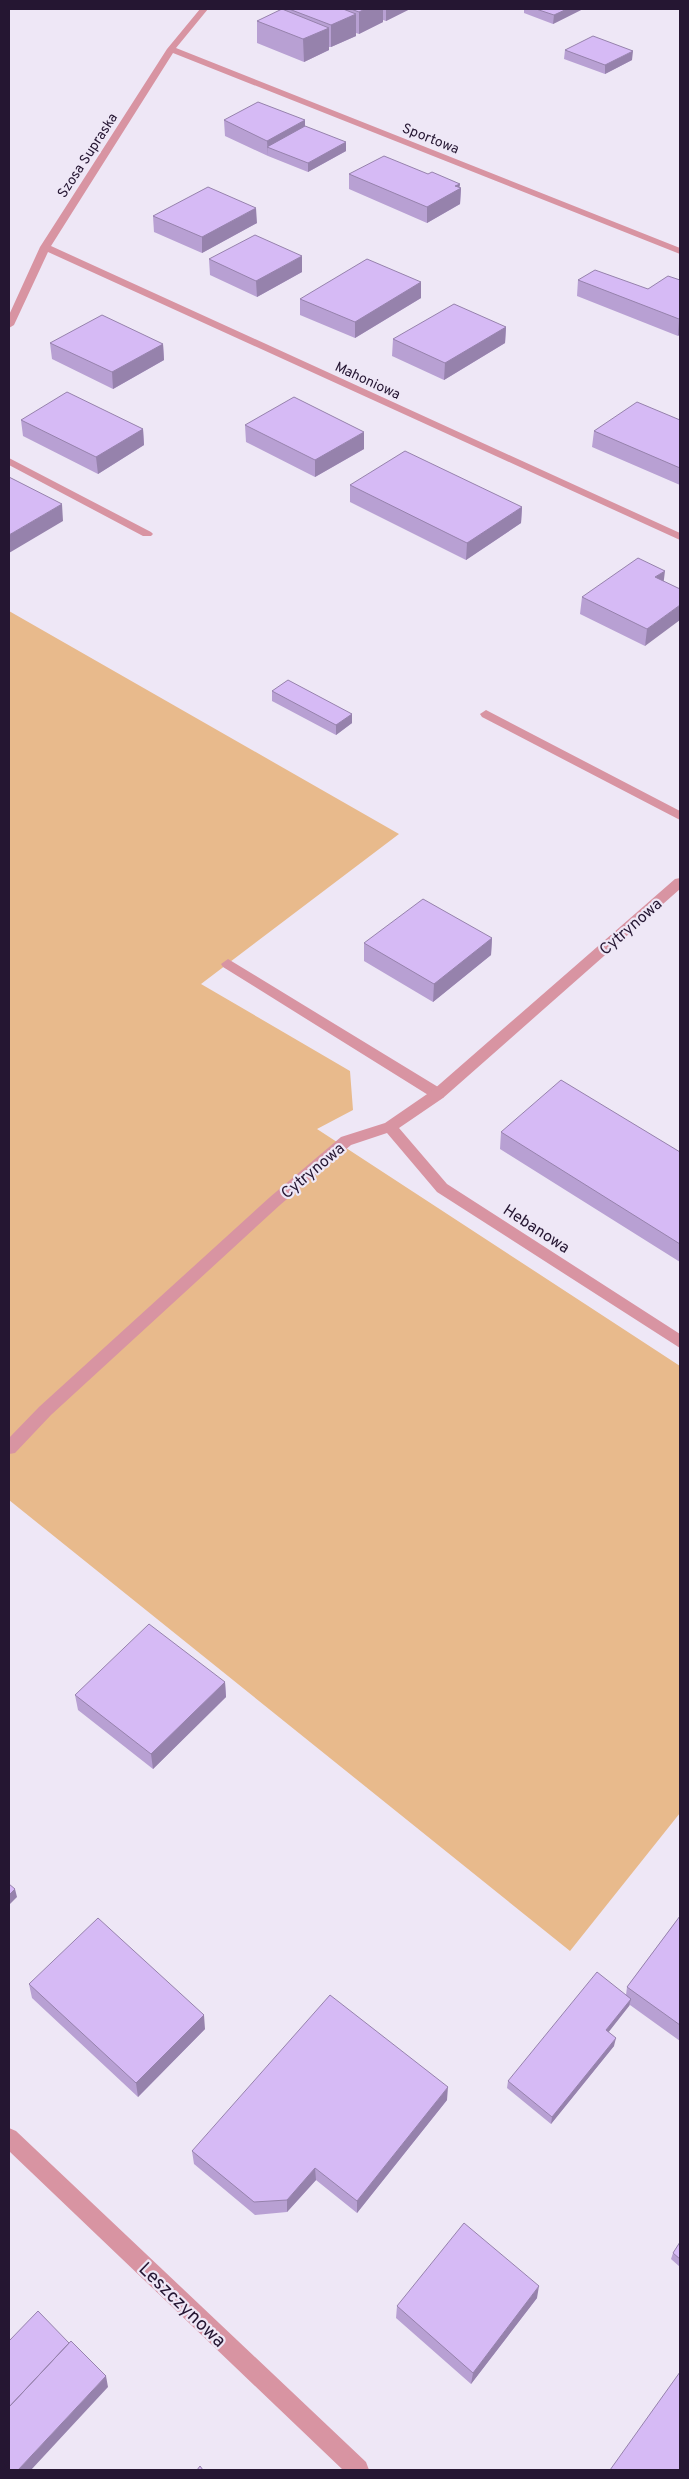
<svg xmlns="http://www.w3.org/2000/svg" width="689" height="2479" viewBox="0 0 689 2479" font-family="Overpass,sans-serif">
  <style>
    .green { fill: #e8ba8c }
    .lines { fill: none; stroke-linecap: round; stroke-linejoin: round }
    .lane { fill: #d894a2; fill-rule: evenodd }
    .street { fill: #d894a2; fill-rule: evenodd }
    .wall { fill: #b8a0d3 }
    .shaded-wall { fill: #9682ac }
    .building { fill: #d6baf5; stroke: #9682ac }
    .labels { text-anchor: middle; stroke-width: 4.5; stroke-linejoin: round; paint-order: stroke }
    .far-street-label { font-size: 14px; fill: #251632; stroke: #eee7f6 }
    .street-label { font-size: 16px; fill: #251632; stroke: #eee7f6 }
    .near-street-label { font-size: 19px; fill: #251632; stroke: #eee7f6 }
  </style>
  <rect width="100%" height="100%" fill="#eee7f6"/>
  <path class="green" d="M 9,611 L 399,834 L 201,984 L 350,1071 L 353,1110 L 317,1129 L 680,1366 L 680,1813 L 570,1951 L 9,1500 Z"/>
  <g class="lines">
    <path class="lane" d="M 9,458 L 151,532 L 153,534 L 151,536 L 143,536 L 9,465 Z
      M 486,710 L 680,811 L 680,820 L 482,717 L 480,714 Z
      M 228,959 L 443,1090 L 445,1094 L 443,1098 L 433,1098 L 223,967 L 221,964 Z"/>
    <path class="street" d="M 200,9 L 208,9 L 176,48 L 680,248 L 680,254 L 173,53 L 51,246 L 680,533 L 680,540 L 48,252 L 14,325 L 9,328 L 9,315 L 40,247 L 167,49 Z
      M 680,878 L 680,889 L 443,1098 L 399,1128 L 447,1184 L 680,1334 L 680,1348 L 437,1192 L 387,1133 L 351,1145 L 280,1205 L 51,1415 L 15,1453 L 9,1454 L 9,1438 L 39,1407 L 270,1197 L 341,1137 L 385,1123 L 433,1090 L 675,879 Z
      M 9,2128 L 16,2131 L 366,2462 L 369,2470 L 343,2470 L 9,2151 Z"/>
  </g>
  <path class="wall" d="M 284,9 L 410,9 L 386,21 L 383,20 L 383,22 L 359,34 L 356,33 L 356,36 L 331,47 L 329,47 L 329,50 L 304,62 L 257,43 L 257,21 L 284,10 Z
    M 524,9 L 583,9 L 553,24 L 524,13 Z
    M 565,50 L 632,60 L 605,74 L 564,59 Z
    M 224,120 L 305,126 L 346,151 L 308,172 L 268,156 L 225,136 Z
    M 349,174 L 428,174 L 460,184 L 459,188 L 461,188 L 460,204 L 427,223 L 349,189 Z
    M 153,216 L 257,223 L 202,253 L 154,232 Z
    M 209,259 L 302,272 L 257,297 L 210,275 Z
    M 578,280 L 648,289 L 680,280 L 680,334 L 678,336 L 577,296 Z
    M 421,282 L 421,298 L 355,338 L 300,315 L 300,299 Z
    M 506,327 L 505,343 L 444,380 L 392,356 L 393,339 Z
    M 50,343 L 163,344 L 164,360 L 113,389 L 52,359 Z
    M 21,420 L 143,429 L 144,445 L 98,474 L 23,436 Z
    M 680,420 L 680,485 L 592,447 L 594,431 Z
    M 245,425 L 364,449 L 315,477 L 246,442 Z
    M 350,485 L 522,507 L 521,523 L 466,560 L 350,502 Z
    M 664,581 L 645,646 L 580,614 L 582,597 Z
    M 272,691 L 352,714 L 352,723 L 336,735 L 272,701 Z
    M 492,938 L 491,955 L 433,1002 L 364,961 L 364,943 Z
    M 501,1132 L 680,1152 L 680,1262 L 500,1149 Z
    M 225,1682 L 226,1697 L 153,1769 L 78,1710 L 75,1695 Z
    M 680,1916 L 680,2041 L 630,2005 L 629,2006 L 608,2032 L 614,2046 L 551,2124 L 507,2088 L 508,2081 L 626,1995 L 627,1987 Z
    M 29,1984 L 205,2029 L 138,2097 L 32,1998 Z
    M 447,2100 L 357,2213 L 316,2180 L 287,2212 L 255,2215 L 194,2164 L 192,2151 Z
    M 680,2242 L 680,2267 L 671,2259 L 673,2253 Z
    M 537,2298 L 471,2384 L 396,2318 L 397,2306 Z"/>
  <path class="shaded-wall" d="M 365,9 L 383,9 L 383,22 L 359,34 L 359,12 Z
    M 386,9 L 410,9 L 386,21 Z
    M 567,9 L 583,9 L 553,24 L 554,15 Z
    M 356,14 L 356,36 L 331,47 L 331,25 Z
    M 329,28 L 329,50 L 304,62 L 303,39 Z
    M 633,51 L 632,60 L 605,74 L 605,65 Z
    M 305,120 L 305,135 L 267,147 L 268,156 L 267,141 Z
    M 346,142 L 346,151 L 308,172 L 308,163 Z
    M 460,184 L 459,189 L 461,188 L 460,204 L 427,223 L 427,207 L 455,186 Z
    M 256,208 L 257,223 L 202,253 L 202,237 Z
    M 302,256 L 302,272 L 257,297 L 256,281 Z
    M 421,282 L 421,298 L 355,338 L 355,322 Z
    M 679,319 L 680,319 L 680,334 L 678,336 Z
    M 506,327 L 505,343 L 444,380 L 445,363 Z
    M 163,344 L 164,360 L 113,389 L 112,372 Z
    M 143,429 L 144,445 L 98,474 L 96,457 Z
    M 364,432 L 364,449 L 315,477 L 315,460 Z
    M 62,504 L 63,521 L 9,553 L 9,535 Z
    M 522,507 L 521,523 L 466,560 L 467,543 Z
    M 665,571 L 663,587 L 655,577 Z
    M 680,605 L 680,620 L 645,646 L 647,629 Z
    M 352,714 L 352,723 L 336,735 L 336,725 Z
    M 492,938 L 491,955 L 433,1002 L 434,984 Z
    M 225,1682 L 226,1697 L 153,1769 L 151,1754 Z
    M 15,1889 L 17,1897 L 9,1905 L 9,1895 Z
    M 631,1999 L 629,2006 L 604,2038 L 606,2030 Z
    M 204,2015 L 205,2029 L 138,2097 L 136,2083 Z
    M 616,2038 L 614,2046 L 551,2124 L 552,2117 Z
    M 448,2087 L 447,2100 L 357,2213 L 357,2201 Z
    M 315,2168 L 316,2180 L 287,2212 L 287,2200 Z
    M 539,2286 L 537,2298 L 471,2384 L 473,2373 Z
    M 106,2376 L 108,2387 L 31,2470 L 18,2470 Z"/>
  <path class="building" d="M 282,9 L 329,28 L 303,39 L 257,21 Z
    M 289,9 L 343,9 L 356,14 L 331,25 Z
    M 351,9 L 365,9 L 359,12 Z
    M 536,9 L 567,9 L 554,15 Z
    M 593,36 L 633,51 L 605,65 L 565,50 Z
    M 258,102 L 305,120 L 267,141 L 224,120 Z
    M 305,126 L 346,142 L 308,163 L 267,147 Z
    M 384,156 L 428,174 L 432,172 L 460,184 L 455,186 L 461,188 L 427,207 L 349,174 Z
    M 208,187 L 256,208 L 202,237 L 153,216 Z
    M 255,235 L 302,256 L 256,281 L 209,259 Z
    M 367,259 L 421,282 L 355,322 L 300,299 Z
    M 595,270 L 648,289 L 668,276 L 680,280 L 680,319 L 679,319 L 578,280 Z
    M 454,304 L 506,327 L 445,363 L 393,339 Z
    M 102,315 L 163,344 L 112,372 L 50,343 Z
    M 67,392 L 143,429 L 96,457 L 21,420 Z
    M 294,397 L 364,432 L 315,460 L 245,425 Z
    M 637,402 L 680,420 L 680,468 L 594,431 Z
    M 405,451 L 522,507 L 467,543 L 350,485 Z
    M 9,477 L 62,504 L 9,535 Z
    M 638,558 L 665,571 L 655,577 L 680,589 L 680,605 L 647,629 L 582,597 Z
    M 288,680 L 352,714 L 336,725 L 272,691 Z
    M 423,899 L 492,938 L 434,984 L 364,943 Z
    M 561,1080 L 680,1152 L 680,1244 L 501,1132 Z
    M 149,1624 L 225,1682 L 151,1754 L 75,1695 Z
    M 9,1884 L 15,1889 L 9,1895 Z
    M 680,1916 L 680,2025 L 627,1987 Z
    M 98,1918 L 204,2015 L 136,2083 L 29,1984 Z
    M 597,1972 L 631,1999 L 606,2030 L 616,2038 L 552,2117 L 508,2081 Z
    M 330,1995 L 448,2087 L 357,2201 L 315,2168 L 287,2200 L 254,2202 L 192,2151 Z
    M 464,2223 L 539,2286 L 473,2373 L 397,2306 Z
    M 680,2242 L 680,2259 L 673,2253 Z
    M 38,2311 L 69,2343 L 9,2407 L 9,2341 Z
    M 71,2341 L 106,2376 L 18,2470 L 9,2470 L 9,2407 Z
    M 680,2372 L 680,2470 L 610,2470 Z
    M 200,2466 L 203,2470 L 197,2470 Z"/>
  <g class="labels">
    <g class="far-street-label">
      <text transform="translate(431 138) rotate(22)" y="5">Sportowa</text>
      <text transform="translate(87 155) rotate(-57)" y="5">Szosa Supraska</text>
      <text transform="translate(368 380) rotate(25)" y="5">Mahoniowa</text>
    </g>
    <g class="street-label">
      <text transform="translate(630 926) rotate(-41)" y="6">Cytrynowa</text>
      <text transform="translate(312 1170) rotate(-40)" y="6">Cytrynowa</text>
      <text transform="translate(537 1228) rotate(33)" y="6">Hebanowa</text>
    </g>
    <g class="near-street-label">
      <text transform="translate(183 2304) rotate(44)" y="7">Leszczynowa</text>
    </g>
  </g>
  <rect width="689" height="2479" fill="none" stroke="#251632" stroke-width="20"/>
</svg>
